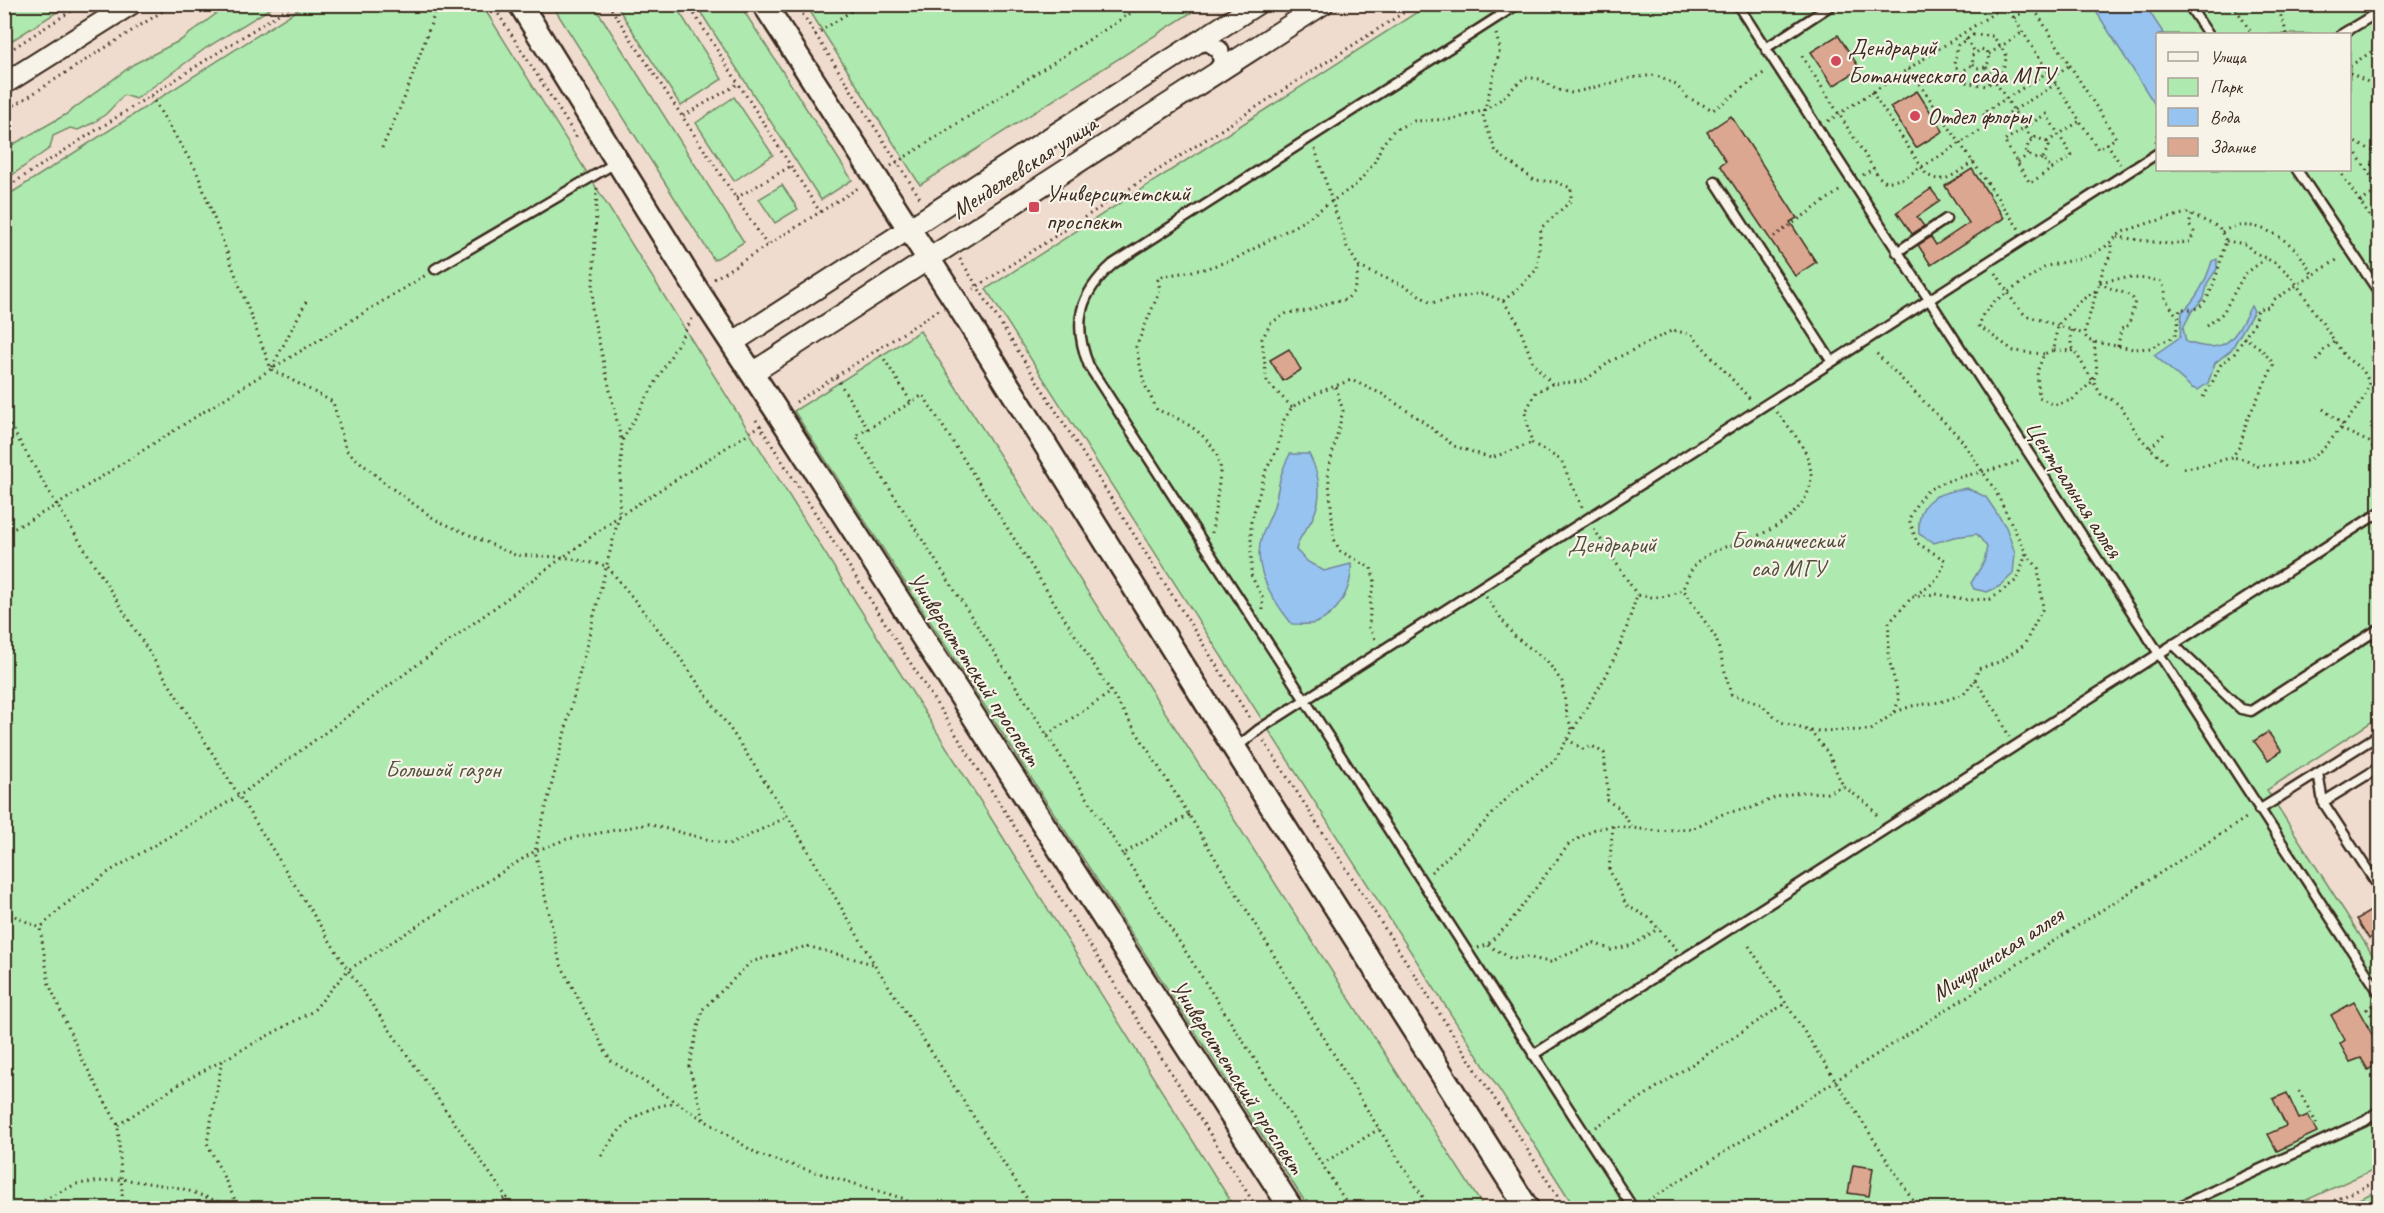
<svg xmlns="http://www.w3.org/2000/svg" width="2384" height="1213" viewBox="0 0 2384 1213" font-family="Caveat,sans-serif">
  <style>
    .green { fill: #aee9af; stroke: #748a66; stroke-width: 1.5; fill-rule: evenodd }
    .water { fill: #97c3f0; stroke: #72869c; stroke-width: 1.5 }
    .building { fill: #dca791; stroke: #3b2a1e; stroke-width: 1.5 }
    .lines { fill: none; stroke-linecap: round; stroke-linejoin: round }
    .service-casing { stroke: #3b2a1e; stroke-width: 13 }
    .minor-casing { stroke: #3b2a1e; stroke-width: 21 }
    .tertiary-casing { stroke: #3b2a1e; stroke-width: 24 }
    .secondary-casing { stroke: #3b2a1e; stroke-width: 27 }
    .path { stroke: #3b2a1e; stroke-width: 3; stroke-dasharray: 1.5 4.5; stroke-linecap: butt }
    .service { stroke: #f7f3e8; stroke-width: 8 }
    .minor { stroke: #f7f3e8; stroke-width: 16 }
    .tertiary { stroke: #f7f3e8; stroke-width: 20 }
    .secondary { stroke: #f7f3e8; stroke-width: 22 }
    .poi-dot { fill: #d1495b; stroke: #f7f3e8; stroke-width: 2 }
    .labels { text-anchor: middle; stroke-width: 4.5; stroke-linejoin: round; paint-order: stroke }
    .poi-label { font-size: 24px; fill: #3b2a1e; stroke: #f7f3e8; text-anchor: start }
    .street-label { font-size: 24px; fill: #3b2a1e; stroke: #f7f3e8 }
    .park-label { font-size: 24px; fill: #52503b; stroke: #f7f3e8 }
  </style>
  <rect width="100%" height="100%" fill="#efdcce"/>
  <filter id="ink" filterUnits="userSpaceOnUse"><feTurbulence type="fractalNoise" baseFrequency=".0167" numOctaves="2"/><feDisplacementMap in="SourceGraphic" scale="12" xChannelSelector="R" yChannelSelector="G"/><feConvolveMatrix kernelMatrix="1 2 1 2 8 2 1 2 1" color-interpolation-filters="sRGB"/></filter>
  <g filter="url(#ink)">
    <path class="green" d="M 5,4 L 68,4 L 68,5 L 5,45 Z
      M 228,5 L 276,5 L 206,48 L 136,99 L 124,95 L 106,114 L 93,123 L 78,130 L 70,128 L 53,136 L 50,148 L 5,180 L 5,149 L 65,115 L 134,64 L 181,40 Z
      M 305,5 L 482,5 L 1235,1208 L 5,1208 L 5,197 Z
      M 552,5 L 594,5 L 744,242 L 714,260 Z
      M 616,5 L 675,5 L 722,79 L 681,106 Z
      M 696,5 L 740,5 L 852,180 L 821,200 Z
      M 806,5 L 1203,5 L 920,185 Z
      M 1428,5 L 2379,5 L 2379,717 L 2267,790 L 2379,965 L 2379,1167 L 2289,1208 L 1575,1208 L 986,289 ZM 2158,34 L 2350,34 L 2350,170 L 2158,170 Z
      M 734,97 L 773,155 L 734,181 L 696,123 Z
      M 782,185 L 798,209 L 775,223 L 759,199 Z
      M 920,331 L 1484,1208 L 1309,1208 L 794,411 Z
      M 2379,1190 L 2379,1208 L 2339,1208 Z"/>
    <path class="water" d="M 2092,5 L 2145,5 L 2164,34 L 2158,34 L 2157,108 Z
      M 2217,259 L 2217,269 L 2208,282 L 2204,298 L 2192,311 L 2183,328 L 2186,342 C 2227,355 2233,341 2251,306 L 2254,311 L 2231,350 L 2215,363 L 2208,383 L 2198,390 L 2192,388 L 2154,355 L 2180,337 L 2182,312 C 2198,298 2206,281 2212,261 Z
      M 1290,454 L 1309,454 C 1319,473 1323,494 1314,515 C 1308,530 1300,532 1296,550 L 1308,562 L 1324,571 L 1351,564 C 1353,587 1338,615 1316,623 C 1308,625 1300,624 1292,624 C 1273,601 1251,568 1262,536 C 1265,526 1271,517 1274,506 C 1280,485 1278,476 1290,454 Z
      M 1967,488 L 1986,497 L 2006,527 L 2015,553 L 2013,574 L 2000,586 L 1987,592 L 1974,589 L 1971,583 L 1984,562 L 1987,547 L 1977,534 L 1954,537 L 1934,543 L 1919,534 C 1916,499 1937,493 1967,488 Z"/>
    <path class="building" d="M 1838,35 L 1860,69 L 1833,86 L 1811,52 Z
      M 1917,91 L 1943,131 L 1916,148 L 1890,107 Z
      M 1731,116 L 1797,218 L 1790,222 L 1816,262 L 1795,276 L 1720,165 L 1726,161 L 1707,132 Z
      M 1972,169 L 2004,218 L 1931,265 L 1918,245 L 1931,237 L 1936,245 L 1969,223 L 1945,186 Z
      M 1931,189 L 1940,201 L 1917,217 L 1924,226 L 1912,234 L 1897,212 Z
      M 1289,349 L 1301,370 L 1283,381 L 1270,360 Z
      M 2268,732 L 2282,751 L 2268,760 L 2254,741 Z
      M 2374,909 L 2379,917 L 2379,932 L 2369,939 L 2357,919 Z
      M 2354,1002 L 2379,1047 L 2374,1051 L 2379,1063 L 2368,1070 L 2361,1058 L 2350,1062 L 2340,1044 L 2345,1040 L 2331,1015 Z
      M 2287,1093 L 2299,1119 L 2308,1115 L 2317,1132 L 2277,1151 L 2268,1134 L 2286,1126 L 2273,1099 Z
      M 1853,1165 L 1873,1168 L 1869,1196 L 1848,1193 Z"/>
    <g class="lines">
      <g class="service-casing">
        <path id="service" d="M 1518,4 L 1113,264 C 1079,294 1072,324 1089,366 L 1633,1208
          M 1737,4 L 2380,994
          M 2188,4 L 2208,34
          M 2342,34 L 2380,11
          M 1766,48 L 1833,4
          M 2297,170 L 2380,294
          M 1715,181 L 1832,362
          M 1897,252 L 1946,219
          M 435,269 L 617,162
          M 2173,644 L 2241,709 L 2251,711 L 2380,628
          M 1236,748 L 1258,730 L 2158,153
          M 2318,773 L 2323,802 L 2380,889
          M 2323,802 L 2380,767
          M 2259,810 L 2380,734
          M 1533,1055 L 2380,512
          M 2176,1208 L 2365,1121 L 2380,1110"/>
      </g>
      <g class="minor-casing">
        <path id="minor" d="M 1195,44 L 1208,42 L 1220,50 L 1222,63 L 1214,75"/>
      </g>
      <g class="tertiary-casing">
        <path id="tertiary" d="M 4,84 L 131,4
          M 732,343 L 1257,4
          M 752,373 L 1323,4"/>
      </g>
      <g class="secondary-casing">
        <path id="secondary" d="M 520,4 L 697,290 L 778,413 L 1291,1208
          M 764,4 L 955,300 L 1235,749 L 1527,1208"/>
      </g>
      <path class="path" d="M 492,4 L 577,138
        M 608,4 L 767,245
        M 688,4 L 820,212
        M 796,4 L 922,201
        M 2233,4 L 2252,34
        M 2277,4 L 2287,34
        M 2006,6 L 2098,149 L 2116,138 L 2031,4
        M 2014,18 L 2032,6
        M 1496,34 L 1500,49 L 1483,117 L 1496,152 L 1534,180 L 1556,182 L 1571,188 L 1571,201 L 1541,228 L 1537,269 L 1520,287 L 1503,301
        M 815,35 L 862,4
        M 1973,35 L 1993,36 L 2007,56 L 2001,75 L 1986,86 L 1965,82 L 1954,64 L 1958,45 Z
        M 1966,39 L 1975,52
        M 4,54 L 82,4
        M 1989,54 L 2023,32
        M 1802,56 L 1879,177 L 1886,182 L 1902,179 L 2056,84
        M 1973,64 L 1977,68 L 1986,67
        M 2350,66 L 2380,46
        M 1986,67 L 2032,139
        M 1909,69 L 2019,229
        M 1960,73 L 1973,64 L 1972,56 L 1981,49 L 1987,51 L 1990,59 L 1986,67
        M 2350,73 L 2380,88
        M 2052,77 L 2070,65
        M 1872,92 L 1926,174 C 1944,187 1957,172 1973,162
        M 151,96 L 196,170 L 271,369 L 333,402 L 346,450 L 386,484 L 436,520 L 515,555 L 563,557 L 607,566 L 673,648 L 733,733 L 788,817 L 875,965 L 1033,1208
        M 4,112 L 174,4
        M 2046,114 L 2072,156 L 2030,183 L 2004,141 Z
        M 683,116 L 738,84
        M 1828,121 L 2008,4
        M 1991,125 L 1983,113 L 2048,72
        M 2350,140 L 2380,154
        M 2047,142 L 2036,137 L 2029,142 L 2026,151 L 2031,157 L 2040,160 L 2043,158 L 2051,169
        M 2047,142 L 2080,121
        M 2156,142 L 2158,126
        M 2107,143 L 2120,164
        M 2350,144 L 2380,190
        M 382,148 L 404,99 L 438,4
        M 1315,149 L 1347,247 L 1359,267 L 1407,287 L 1431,303 L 1483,293 L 1503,301 L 1517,321 L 1533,363 L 1552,384
        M 2043,158 L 2049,146 L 2047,142
        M 2018,162 L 2029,154
        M 891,166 L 1145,4
        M 2339,170 L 2380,232
        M 1863,175 L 1874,168
        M 597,188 L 592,311 L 621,439
        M 4,189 L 294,4
        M 736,198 L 791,166
        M 2360,202 L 2379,190
        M 2222,232 C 2246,217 2275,231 2294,248 C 2302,255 2307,267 2313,275
        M 2117,237 L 2169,244 L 2190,242 L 2194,232 L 2189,225 L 2192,215
        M 1769,240 L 1842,189
        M 2226,241 L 2246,244 L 2252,251 L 2277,264 L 2291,276 L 2345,357 L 2363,370 L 2369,382 L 2367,393 L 2357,408 L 2326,446 L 2309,460 L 2299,463 L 2258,466 L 2245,459 L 2232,457
        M 960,259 L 1251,720
        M 1996,273 L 2015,304 L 2025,315 L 2084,334
        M 714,279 L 858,188
        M 2100,282 C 2121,277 2139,277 2160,281 L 2165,288 L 2165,299 L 2177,316
        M 2100,282 C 2111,292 2127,290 2135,301 L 2129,325 L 2121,329 L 2118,346
        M 973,289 L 1417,4
        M 692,319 L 622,441 L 619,516 L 535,851 L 560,963 L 610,1060 L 759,1155 L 905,1199 L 913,1208
        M 2207,326 L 2223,313 L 2244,275 L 2265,259
        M 2071,330 L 2071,345 L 2102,396 C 2127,403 2126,420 2140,437 C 2148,447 2159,456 2168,464
        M 2094,342 L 2097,371 L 2093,381 L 2072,400 L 2054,405 L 2039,397 L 2037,372 L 2044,354 L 2054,350 L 2057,326 L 2080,301 L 2097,290
        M 878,349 L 911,402
        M 2054,350 L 2075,351
        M 2044,354 L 2014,351 L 1979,326 L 1983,314 L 1995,301 L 2047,266 L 2090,256 L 2105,247 L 2122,232 L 2152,222 L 2187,213 L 2219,227 L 2226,241 C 2221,256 2213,299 2199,307 C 2194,310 2186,309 2180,309 L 2176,334 L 2169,340 L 2161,342 L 2152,348 L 2134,349 L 2094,342 L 2088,340 L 2084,334 L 2103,270 L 2111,254 L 2111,242
        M 2317,361 L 2324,350 L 2334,342
        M 272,367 L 308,298
        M 836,377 L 868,429
        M 1336,387 L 1343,411 L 1328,471 L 1334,539 L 1340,551 L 1371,568 L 1375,582 L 1371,595 L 1369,628 L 1376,640
        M 2203,397 L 2212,383 L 2221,364 L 2234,354 L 2254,323 L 2258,309 L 2269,307 L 2275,299 L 2340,258
        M 796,402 L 939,310
        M 1292,407 L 1267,382 L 1262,339 L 1271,323 L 1287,313 L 1307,311 L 1331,302 L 1346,300 L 1354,291 L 1359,267
        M 2323,409 L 2343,425
        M 1777,412 C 1788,426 1802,442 1808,459 C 1822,500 1783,527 1749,539 C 1731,546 1710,549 1695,565 C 1690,571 1686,582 1683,589 L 1716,638 L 1731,694 L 1760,704 L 1781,722 L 1810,731 L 1871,730 L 1895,712 L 1899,698 L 1888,655 L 1889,623 L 1912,597 L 1936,594 L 1969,600 L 1991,599 L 2018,579 L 2026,553 L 1995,490 L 1960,438 L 1874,351
        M 4,415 L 57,505 L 348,970 L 514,1208
        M 756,420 L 1257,1208
        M 2341,429 L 2369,442 L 2380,457
        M 2150,448 L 2165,433
        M 2184,468 L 2207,465 L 2232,457 L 2240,446 L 2247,420 L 2274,364 L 2260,348 L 2244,337
        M 1582,507 L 1561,460 L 1532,443 L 1525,413 L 1536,392 L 1552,384 L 1584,381 L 1611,361 L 1673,330 L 1692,335 L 1751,400
        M 1594,529 L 1637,595
        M 1212,533 C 1213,520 1222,471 1220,463 C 1211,435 1183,419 1157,410 L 1144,383 L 1136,347 L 1160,290 L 1158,280 L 1163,276 L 1204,269 L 1235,259 L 1302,222 L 1357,184 L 1374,163 L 1382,145 L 1394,130 L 1414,121 L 1455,119 L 1485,110 L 1500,100 L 1525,77 L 1540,79 L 1557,90 L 1572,93 L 1631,78 L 1655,75 L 1676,85 L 1687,97 L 1713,110 L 1765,72
        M 4,534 L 57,505 L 271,369 L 426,275
        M 1915,595 C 1932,585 1939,580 1945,560 L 1917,543 L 1909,519 C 1913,512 1917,501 1923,495 C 1942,475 1993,473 2019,461
        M 1486,597 L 1513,635 L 1547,661 L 1562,682 L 1567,715 L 1572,729
        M 1263,610 L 1262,597 L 1251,575 L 1251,522 L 1266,470 L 1277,450 L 1284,420 L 1292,407 L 1317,393 L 1351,380 L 1382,394 L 1421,420 L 1454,446 L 1491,458 L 1532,443
        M 1975,680 L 1999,715 L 2009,737
        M 1895,712 L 1912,706 L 1940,702 L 1964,694 L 1975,680 L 1978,669 L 1999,662 L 2024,645 L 2043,608 L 2038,568 L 2026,553
        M 1810,731 L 1828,753 L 1843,786 L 1870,806 L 1879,818
        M 1047,735 L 1110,693
        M 1567,739 L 1583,749 L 1592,746 L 1604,753 L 1608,792 L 1606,800 L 1618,807 L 1633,828
        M 1264,741 L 1565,1208
        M 1189,815 L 1123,854 L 1350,1208
        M 1613,826 L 1609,869 L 1626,905 L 1649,918 L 1677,950
        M 1123,854 L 856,436 L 923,395 L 1189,815 L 1379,1129 L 1430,1208
        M 1431,872 L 1483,824 L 1512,793 L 1554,761 L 1606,676 L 1624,636 L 1637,595 C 1655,598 1667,599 1683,589
        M 4,911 L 40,928
        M 1488,945 L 1512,959 L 1526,957 L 1550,962 L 1594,943 L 1611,950 L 1633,945 L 1659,928
        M 1749,946 L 1918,1208
        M 1478,948 L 1487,945 L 1507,926 L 1569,844 L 1595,829 L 1613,826 L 1659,831 L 1693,828 L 1725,813 L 1751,808 L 1777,797 L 1800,792 L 1827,793 L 1843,786
        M 2367,1026 L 2376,1021 L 2367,1009 L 2374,1004
        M 222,1061 L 207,1143 L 239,1208
        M 2299,1091 L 2319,1128
        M 704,1119 L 689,1067 L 702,1010 L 751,962 L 807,946 L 873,964
        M 118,1125 L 181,1083 L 313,1011 L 348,970 L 535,851 L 567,839 L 648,824 L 729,845 L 787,817
        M 1596,1127 L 1786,1003
        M 601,1156 C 621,1124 637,1109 674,1103
        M 1322,1164 L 1379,1129
        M 2333,1202 L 2336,1208
        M 1643,1204 L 2249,816
        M 28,1208 L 76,1184 L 121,1179 L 181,1188 L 236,1208
        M 123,1208 L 118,1125 L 82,1059 L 49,984 L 40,928 L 63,906 L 110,871 L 239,796 L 619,516 L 763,424
        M 487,1208 L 506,1197
        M 1413,1208 L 1426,1201
        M 2318,1208 L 2380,1180"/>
      <use href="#service" class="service"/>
      <use href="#minor" class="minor"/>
      <use href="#tertiary" class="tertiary"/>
      <use href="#secondary" class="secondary"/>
    </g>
  </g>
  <g class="poi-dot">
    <circle cx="1836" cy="61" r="6"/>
    <circle cx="1915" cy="116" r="6"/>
    <rect x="1028" y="201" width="12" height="12" rx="3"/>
  </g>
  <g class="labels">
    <g class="poi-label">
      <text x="1848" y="55">Дендрарий<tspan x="1848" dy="28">Ботанического сада МГУ</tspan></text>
      <text x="1927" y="124">Отдел флоры</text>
      <text x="1046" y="201">Университетский<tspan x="1046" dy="28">проспект</tspan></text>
    </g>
    <g class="street-label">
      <text transform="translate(1024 167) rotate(-33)" y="8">Менделеевская улица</text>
      <text transform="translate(2074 489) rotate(57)" y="8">Центральная аллея</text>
      <text transform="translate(975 669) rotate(57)" y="8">Университетский проспект</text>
      <text transform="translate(1997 954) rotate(-33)" y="8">Мичуринская аллея</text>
      <text transform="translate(1238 1077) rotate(57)" y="8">Университетский проспект</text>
    </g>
    <g class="park-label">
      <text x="1788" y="548">Ботанический<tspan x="1788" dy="28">сад МГУ</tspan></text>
      <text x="1612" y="552">Дендрарий</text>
      <text x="443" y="777">Большой газон</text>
    </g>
  </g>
  <rect width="2384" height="1213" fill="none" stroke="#f7f3e8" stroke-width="24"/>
  <rect x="12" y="12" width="2360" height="1189" fill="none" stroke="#3b2a1e" stroke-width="2" filter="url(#ink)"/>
  <rect x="2156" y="33" width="195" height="138" fill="#f7f3e8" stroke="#aca397" stroke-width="1.5"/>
  <rect x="2168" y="52" width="30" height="9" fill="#f7f3e8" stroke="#aca397" stroke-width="1.5"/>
  <text x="2210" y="63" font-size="18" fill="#3b2a1e">Улица</text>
  <rect x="2168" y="78" width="30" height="18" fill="#aee9af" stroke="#aca397" stroke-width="1.5"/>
  <text x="2210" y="93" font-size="18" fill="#3b2a1e">Парк</text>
  <rect x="2168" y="108" width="30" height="18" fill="#97c3f0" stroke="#aca397" stroke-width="1.5"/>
  <text x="2210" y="123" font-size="18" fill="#3b2a1e">Вода</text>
  <rect x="2168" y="138" width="30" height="18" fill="#dca791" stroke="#aca397" stroke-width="1.5"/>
  <text x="2210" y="153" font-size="18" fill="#3b2a1e">Здание</text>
</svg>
